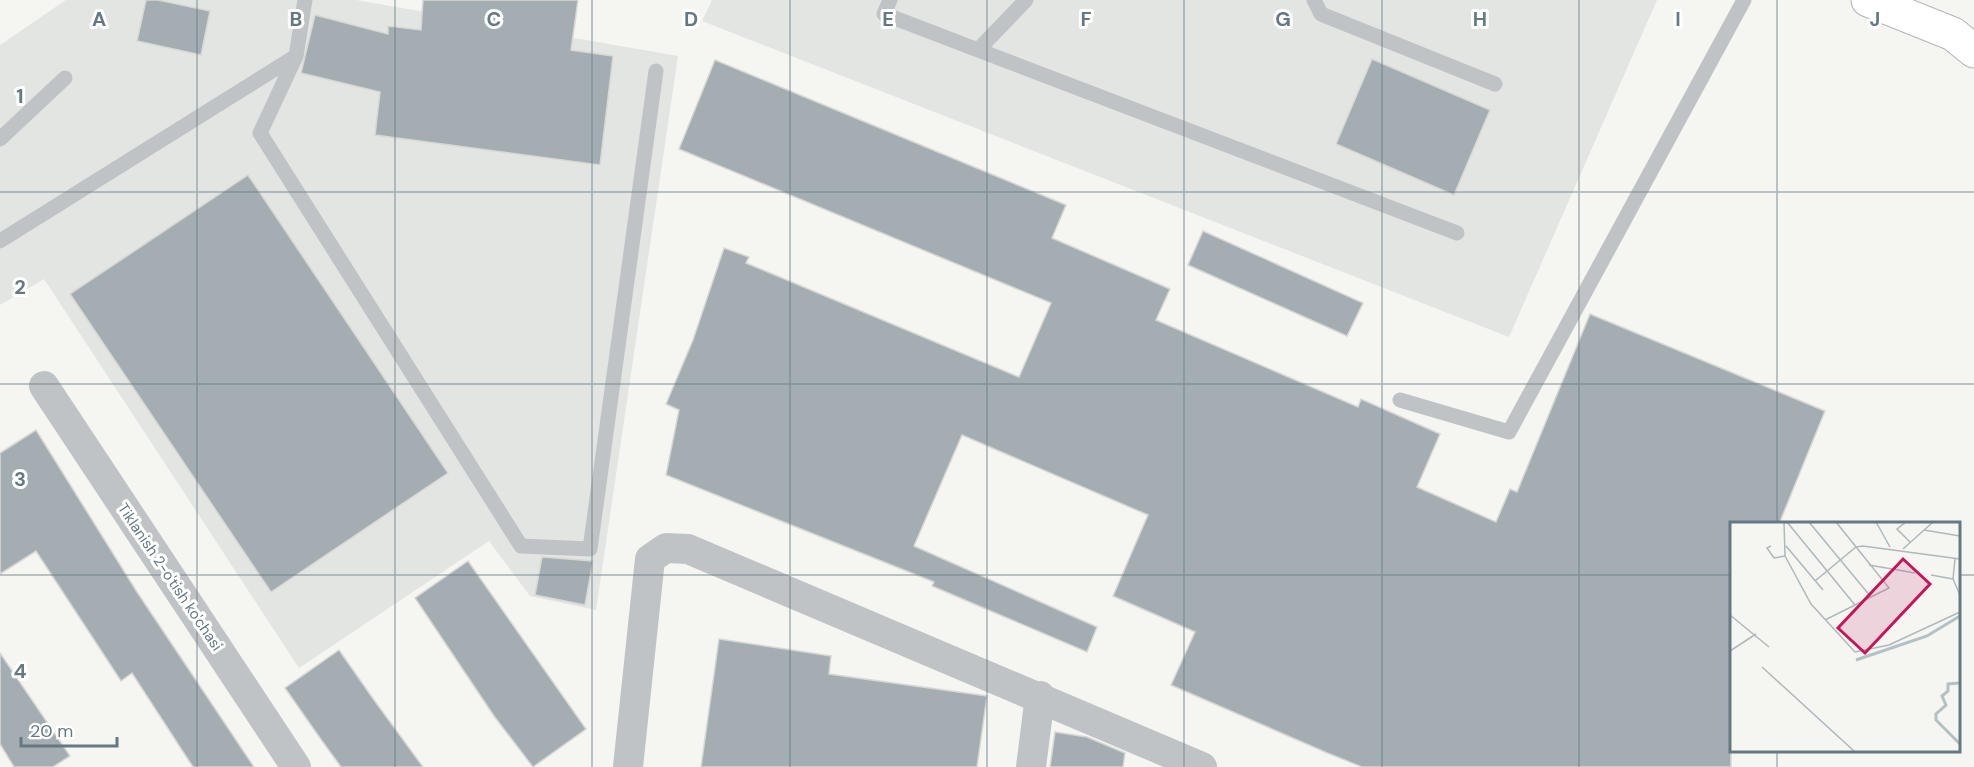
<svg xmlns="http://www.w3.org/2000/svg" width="1974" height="767" viewBox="0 0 1974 767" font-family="'DM Sans',sans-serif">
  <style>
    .built { fill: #e3e5e3 }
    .building { fill: #a4adb1; stroke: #d7d7d5; stroke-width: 1.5 }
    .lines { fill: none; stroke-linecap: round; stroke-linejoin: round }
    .secondary-casing { stroke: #afb5b9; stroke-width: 35 }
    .lane { stroke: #bfc3c6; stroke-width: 15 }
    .street { stroke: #bfc3c6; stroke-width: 30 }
    .secondary { stroke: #fff; stroke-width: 33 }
    .grid { fill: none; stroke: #667881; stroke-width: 1.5; stroke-opacity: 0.55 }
    .labels { text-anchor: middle; stroke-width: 6; stroke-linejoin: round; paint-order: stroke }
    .street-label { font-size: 15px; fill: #667881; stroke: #fff }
    .inset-river { fill: none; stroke: #b4c1c4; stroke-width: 3 }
    .inset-road { fill: none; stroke: #afb8bb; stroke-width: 1.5 }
    .view { fill: #c2185b; fill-opacity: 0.15; stroke: #c2185b; stroke-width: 3 }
    .inset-edge { fill: none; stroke: #667881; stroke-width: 3 }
    .grid-label { font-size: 20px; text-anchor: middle; font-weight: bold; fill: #667881; stroke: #fff; stroke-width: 6; stroke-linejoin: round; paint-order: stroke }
  </style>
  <rect width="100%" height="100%" fill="#f5f5f2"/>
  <path class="built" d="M 66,0 L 356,0 L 678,56 L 596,610 L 530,596 L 489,541 L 299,668 L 44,279 L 0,305 L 0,45 Z
    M 712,0 L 1657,0 L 1509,337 L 702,21 Z"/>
  <path class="building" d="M 146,0 L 158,0 L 210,11 L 201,55 L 137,41 Z
    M 423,0 L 578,0 L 571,50 L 613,56 L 600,165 L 375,135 L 380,92 L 301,73 L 315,15 L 388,34 L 388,26 L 421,30 Z
    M 1372,59 L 1490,110 L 1454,195 L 1336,144 Z
    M 715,60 L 1066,205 L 1052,238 L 1170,289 L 1156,320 L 1358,407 L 1361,399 L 1440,434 L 1417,487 L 1496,522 L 1510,489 L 1517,492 L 1590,314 L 1825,411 L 1779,524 L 1731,524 L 1731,767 L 1362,767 L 1325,752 L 1171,685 L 1195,632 L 1113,596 L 1148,515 L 962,435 L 914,546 L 1097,627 L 1087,652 L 932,586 L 934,582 L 666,475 L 679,410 L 666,404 L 693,340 L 724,248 L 749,257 L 746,263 L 1019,377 L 1051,303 L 679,149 Z
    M 248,175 L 448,473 L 271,592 L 70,294 Z
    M 1203,231 L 1363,303 L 1347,336 L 1188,265 Z
    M 36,430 L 137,592 L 254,767 L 193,767 L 132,673 L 121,681 L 36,551 L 0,574 L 0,453 Z
    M 542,557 L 593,561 L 585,605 L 535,595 Z
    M 468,561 L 586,729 L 533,767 L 494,716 L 415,598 Z
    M 719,639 L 831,656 L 829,674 L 987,696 L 977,767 L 701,767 Z
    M 339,650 L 374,700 L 423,767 L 341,767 L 320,738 L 285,688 Z
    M 0,653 L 70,756 L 53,767 L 14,767 L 0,744 Z
    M 1055,732 L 1087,737 L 1125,753 L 1123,767 L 1050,767 Z"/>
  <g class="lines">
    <g class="secondary-casing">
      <path id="secondary" d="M 1868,0 L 1953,34 L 1974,51"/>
    </g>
    <path class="lane" d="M 305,0 L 296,56 L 260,133 L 521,546 L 590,549 L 656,71
      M 890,0 L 884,14 L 1457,233
      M 1314,0 L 1321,14 L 1495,84
      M 978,50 L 1026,0
      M 0,139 L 65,78
      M 0,241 L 296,56
      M 1400,400 L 1509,432 L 1744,0"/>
    <path class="street" d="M 44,386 L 296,767
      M 628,767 L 650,559 L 666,548 L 688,549 L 1202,767
      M 1031,767 L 1040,696"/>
    <use href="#secondary" class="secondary"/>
  </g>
  <path class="grid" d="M 197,0 L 197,767M 395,0 L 395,767M 592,0 L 592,767M 790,0 L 790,767M 987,0 L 987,767M 1184,0 L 1184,767M 1382,0 L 1382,767M 1579,0 L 1579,767M 1777,0 L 1777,524M 0,192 L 1974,192M 0,384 L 1974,384M 0,575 L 1731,575M 1958,575 L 1974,575M 1777,750 L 1777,767"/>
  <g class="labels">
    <g class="street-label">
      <text transform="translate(170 577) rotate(56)" y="5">Tiklanish 2-o'tish ko'chasi</text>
    </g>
  </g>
  <g transform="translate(1730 522)">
    <rect width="230" height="230" fill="#f5f5f2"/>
    <path class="inset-river" d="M 126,138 L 197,114 L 230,94M 230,161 L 218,162 L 218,169 L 212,174 L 216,183 L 206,192 L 206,198 L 230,222"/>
    <path class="inset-road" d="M 54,0 L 55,34M 57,0 L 125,83M 79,0 L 141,75M 146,0 L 160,25M 176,0 L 167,7 L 180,20M 194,8 L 230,14M 41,24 L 37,26 L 44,36 L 55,34M 56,24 L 93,68M 173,27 L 203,0M 55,34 L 81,82 L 125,130 L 159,123 L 230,90M 225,37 L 223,57 L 230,73M 139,43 L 185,51M 201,53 L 223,57M 85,59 L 126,25 L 133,24 L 230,37M 0,93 L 39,125M 95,98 L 159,66 L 106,0M 0,129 L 26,112M 32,145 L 124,229"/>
    <path class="view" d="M 173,37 L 200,62 L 135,131 L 108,106 Z"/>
    <rect width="230" height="230" class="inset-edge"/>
  </g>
  <g class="grid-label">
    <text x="99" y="26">A</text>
    <text x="296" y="26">B</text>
    <text x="494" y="26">C</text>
    <text x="691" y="26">D</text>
    <text x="888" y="26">E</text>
    <text x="1086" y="26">F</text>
    <text x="1283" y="26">G</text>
    <text x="1480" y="26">H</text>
    <text x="1678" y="26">I</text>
    <text x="1875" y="26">J</text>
    <text x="20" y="103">1</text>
    <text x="20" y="294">2</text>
    <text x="20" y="486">3</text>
    <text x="20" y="678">4</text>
  </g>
  <path d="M21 737v9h96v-9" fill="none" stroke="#667881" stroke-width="3"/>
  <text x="30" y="737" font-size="18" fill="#667881" stroke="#ffffff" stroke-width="4.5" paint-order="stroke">20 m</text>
</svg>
